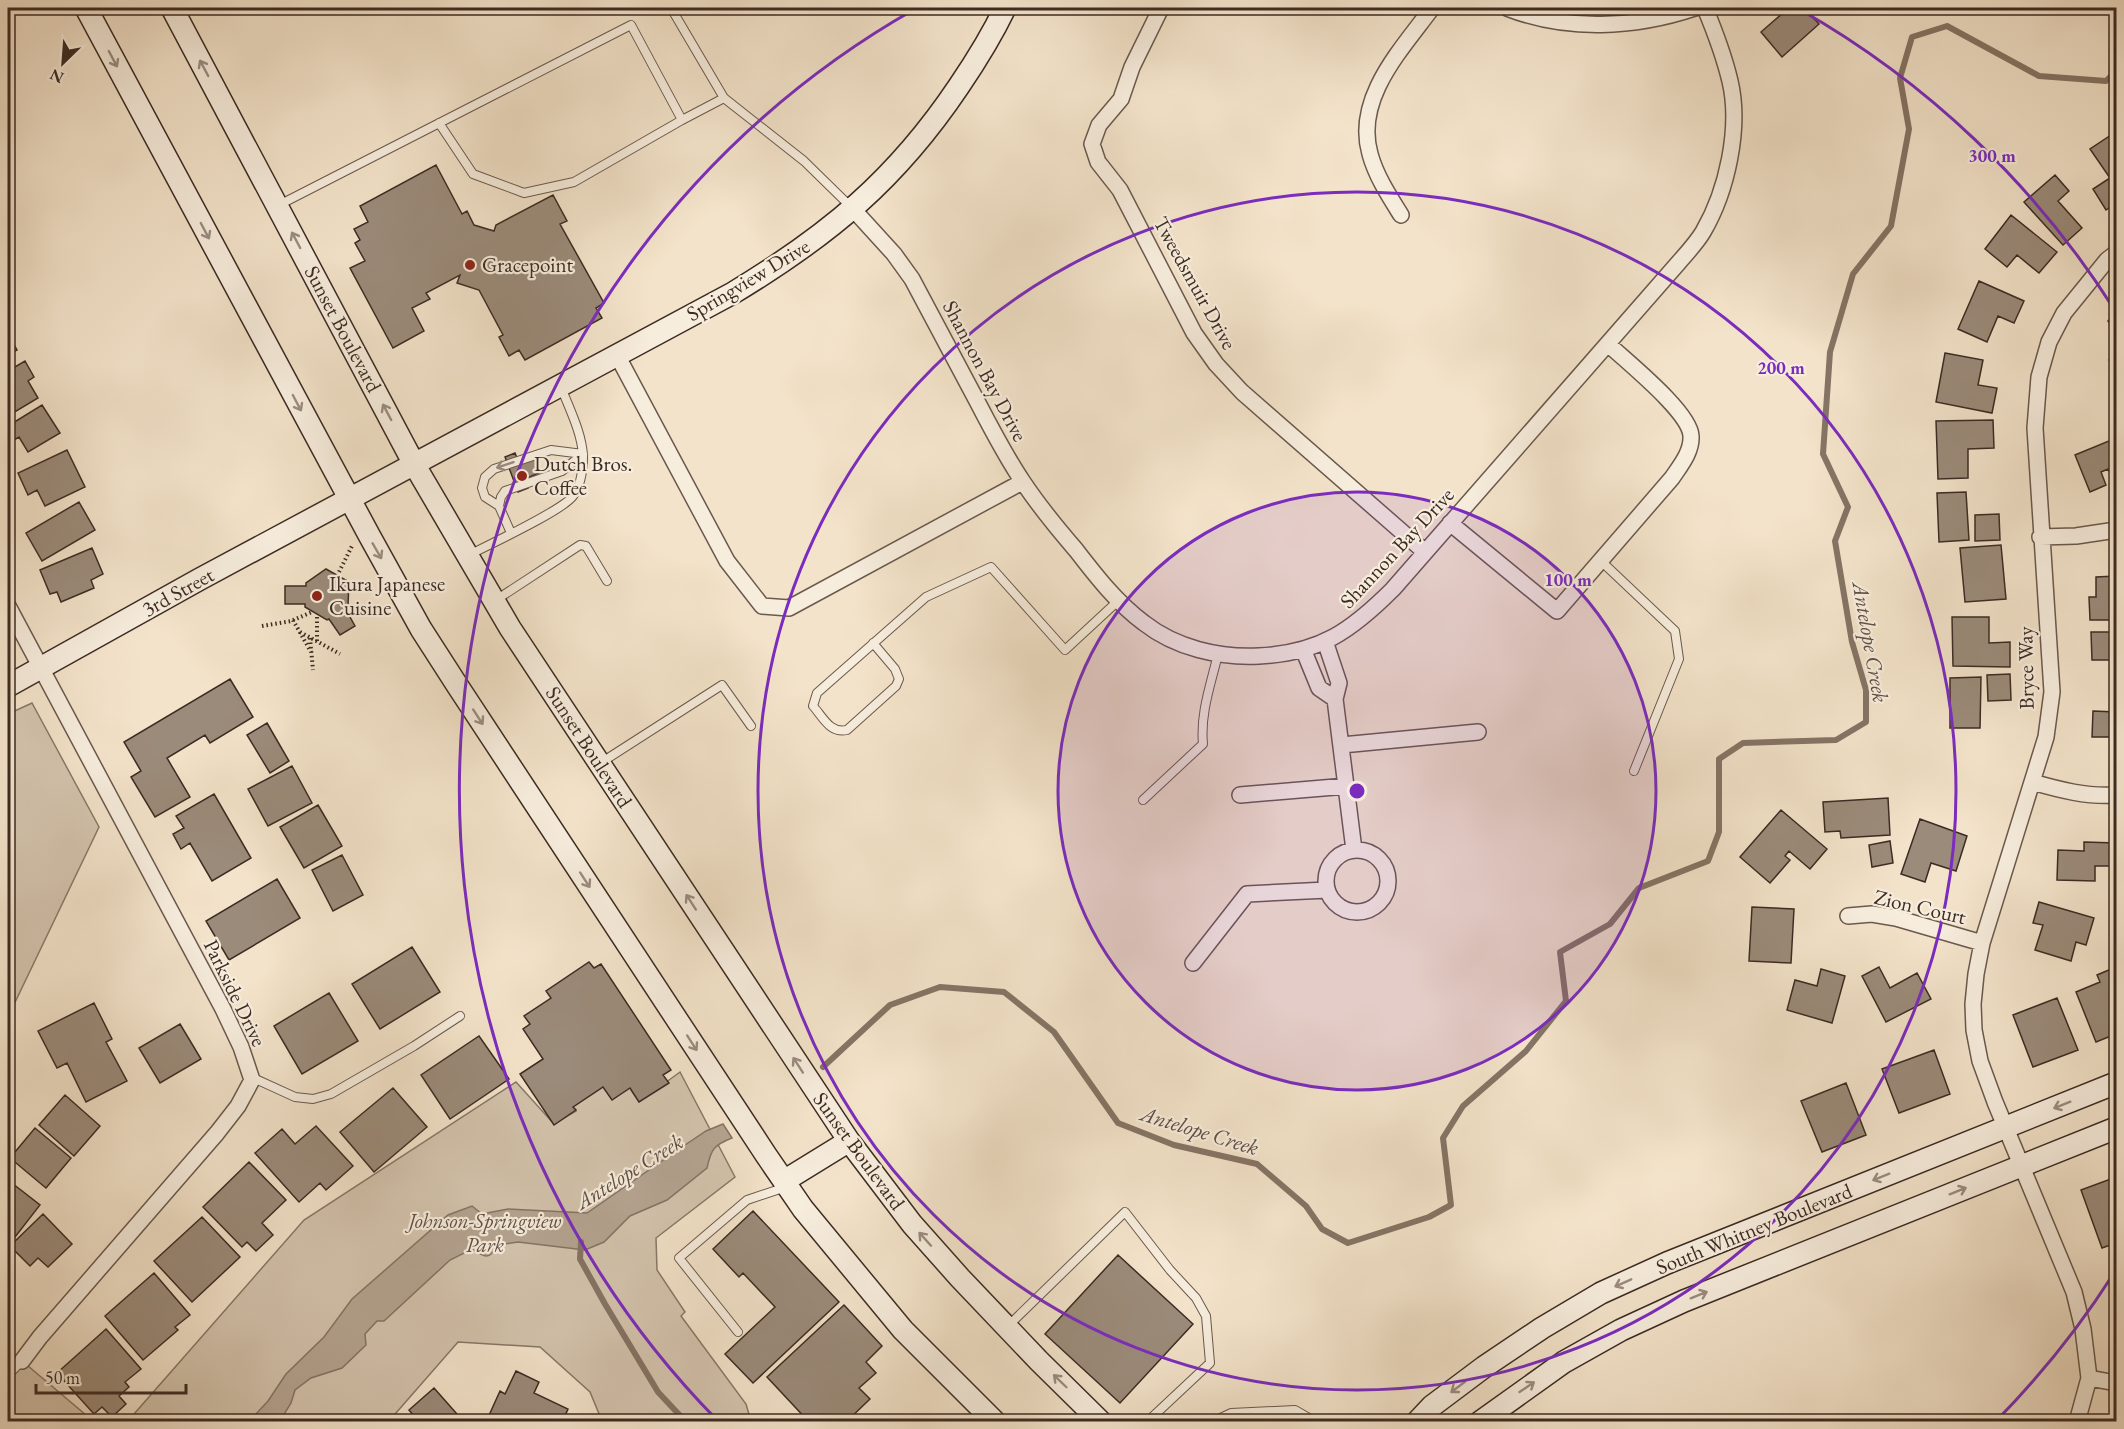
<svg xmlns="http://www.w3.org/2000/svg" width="2124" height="1429" viewBox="0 0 2124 1429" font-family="'EB Garamond',serif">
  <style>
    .green { fill: #d4c4ae; stroke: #887868; stroke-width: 1.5 }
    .water { fill: #b5a491; stroke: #857465; stroke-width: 1.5 }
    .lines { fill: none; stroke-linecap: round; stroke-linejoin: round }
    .stream { stroke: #857465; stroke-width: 6 }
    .building { fill: #9b8b7a; stroke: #3c2b23; stroke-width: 1.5 }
    .lane-casing { stroke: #6a594d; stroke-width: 10 }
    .street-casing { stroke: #6a594d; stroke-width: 18 }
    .secondary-casing { stroke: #3c2b23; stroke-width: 24 }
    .path { stroke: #3c2b23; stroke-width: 4; stroke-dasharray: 1.5 3; stroke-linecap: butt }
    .lane { stroke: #f7eddd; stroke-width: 8 }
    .street { stroke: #f7eddd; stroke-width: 15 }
    .secondary { stroke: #f7eddd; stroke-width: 21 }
    .oneway { stroke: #9a8c80 }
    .ring { fill: none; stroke: #7b2cbf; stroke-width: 3 }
    .poi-dot { fill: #8f2418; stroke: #f7eddd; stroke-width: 2 }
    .labels { text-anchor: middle; stroke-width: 4.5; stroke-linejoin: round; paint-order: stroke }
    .poi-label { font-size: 21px; fill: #3c2b23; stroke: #f7eddd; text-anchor: start }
    .street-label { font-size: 21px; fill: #3c2b23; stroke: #f7eddd }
    .park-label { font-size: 21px; font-style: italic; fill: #625146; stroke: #f7eddd }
    .water-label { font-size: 22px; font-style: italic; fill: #604f44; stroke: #f7eddd }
    .centre { fill: #7b2cbf; stroke: #f7eddd; stroke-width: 3 }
    .ring-label { font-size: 18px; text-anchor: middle; font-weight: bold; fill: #7b2cbf; stroke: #f7eddd; stroke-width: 4.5; stroke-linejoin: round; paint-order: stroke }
  </style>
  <rect width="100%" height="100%" fill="#f3e3ca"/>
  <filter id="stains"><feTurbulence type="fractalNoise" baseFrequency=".00333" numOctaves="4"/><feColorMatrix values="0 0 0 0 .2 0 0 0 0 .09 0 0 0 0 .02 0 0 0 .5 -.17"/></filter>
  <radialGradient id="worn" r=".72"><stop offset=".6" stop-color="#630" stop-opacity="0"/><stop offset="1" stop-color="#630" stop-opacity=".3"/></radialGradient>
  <path class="green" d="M 32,703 L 99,827 L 8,1017 L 8,714 Z
    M 680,1072 L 735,1177 L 656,1238 L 657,1270 L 685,1312 L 681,1316 L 746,1404 L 751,1421 L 602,1421 L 590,1392 L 540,1347 L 458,1342 L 389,1421 L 127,1422 L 304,1220 L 516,1082 L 554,1124 L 576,1111 L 573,1107 L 603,1087 L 630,1088 L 639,1102 Z
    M 8,1349 L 93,1421 L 8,1421 Z"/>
  <path class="water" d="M 723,1124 L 732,1138 C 714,1145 711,1149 707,1168 L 667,1200 L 630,1216 L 604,1242 L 585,1250 L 518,1242 L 497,1245 C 490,1260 485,1258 472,1249 L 450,1260 L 384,1321 L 377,1321 L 365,1334 L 366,1345 L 342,1368 L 311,1378 L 295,1390 L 291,1403 L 280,1421 L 255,1421 L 255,1415 L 268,1401 L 286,1374 L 324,1337 L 352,1299 L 448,1215 L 472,1206 L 482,1214 L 508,1209 L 587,1213 L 682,1147 L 706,1131 Z"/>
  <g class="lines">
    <path class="stream" d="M 823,1067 L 890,1005 L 940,987 L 1004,992 L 1054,1032 L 1118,1123 L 1174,1145 L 1257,1164 L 1306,1206 L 1322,1229 L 1348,1243 L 1429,1217 L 1451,1205 L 1443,1138 L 1463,1106 L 1526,1051 L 1566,1001 L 1560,952 L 1610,924 L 1639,888 L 1708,861 L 1719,832 L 1719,759 L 1743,743 L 1836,740 L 1866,722 L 1866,690 L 1852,642 L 1835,541 L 1848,507 L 1823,454 L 1830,352 L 1853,274 L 1891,226 L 1909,129 L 1900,78 L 1912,37 L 1947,26 L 2039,76 L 2106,81 L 2116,71
      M 581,1242 L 580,1259 L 605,1304 L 658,1392 L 686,1422"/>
  </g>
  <path class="building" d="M 1778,8 L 1804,8 L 1819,24 L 1782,57 L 1761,32 L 1783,13 Z
    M 2114,133 L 2116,137 L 2116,203 L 2106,210 L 2093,189 L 2110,178 L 2090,149 Z
    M 436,165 L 462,214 L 467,211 L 474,225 L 494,231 L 496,225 L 553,195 L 567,221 L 560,224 L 604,303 L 596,308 L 602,318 L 525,360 L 519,350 L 509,356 L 499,337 L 503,335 L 479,290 L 457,283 L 460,275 L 426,293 L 430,299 L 412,308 L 424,331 L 393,348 L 350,268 L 365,261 L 355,243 L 360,240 L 354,229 L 368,222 L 360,206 Z
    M 2055,175 L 2069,191 L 2058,201 L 2082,228 L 2063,245 L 2024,202 Z
    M 2011,215 L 2057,252 L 2039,273 L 2017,255 L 2007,267 L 1985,249 Z
    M 1979,281 L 2024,301 L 2014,323 L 1998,316 L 1987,342 L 1958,329 Z
    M 2116,313 L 2116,330 L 2108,321 Z
    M 8,334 L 17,350 L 8,355 Z
    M 2116,352 L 2116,368 L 2109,360 Z
    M 1945,353 L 1983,360 L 1978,385 L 1997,388 L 1992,413 L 1936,402 Z
    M 25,361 L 34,377 L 28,381 L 38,398 L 8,416 L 8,371 Z
    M 42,405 L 60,433 L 28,452 L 19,437 L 9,443 L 8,426 Z
    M 1993,420 L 1994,448 L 1968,449 L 1968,478 L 1938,479 L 1936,421 Z
    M 2116,438 L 2116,487 L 2108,469 L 2101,472 L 2106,485 L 2090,492 L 2075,455 Z
    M 67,450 L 85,487 L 45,506 L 37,490 L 28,495 L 18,473 Z
    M 515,453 L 519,463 L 535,457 L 541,472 L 525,479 L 528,488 L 518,492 L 505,457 Z
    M 1966,492 L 1969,540 L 1939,542 L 1937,493 Z
    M 79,502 L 95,530 L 42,561 L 26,533 Z
    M 1999,514 L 2000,540 L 1975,541 L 1975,515 Z
    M 2001,545 L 2006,599 L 1965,602 L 1960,548 Z
    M 92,548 L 103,574 L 91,580 L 94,588 L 61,602 L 57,592 L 50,594 L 40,570 Z
    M 326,569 L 349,582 L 348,606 L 345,608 L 355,626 L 340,635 L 329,619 L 327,620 L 305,607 L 305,604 L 285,604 L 285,586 L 306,586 L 306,583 Z
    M 2116,576 L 2116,620 L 2090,620 L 2089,597 L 2096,597 L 2096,577 Z
    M 1952,617 L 1989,617 L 1989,643 L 2010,642 L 2010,667 L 1953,666 Z
    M 2091,632 L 2116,632 L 2116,680 L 2110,680 L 2110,660 L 2092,660 Z
    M 2010,674 L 2011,700 L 1988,701 L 1987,675 Z
    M 1981,677 L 1980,728 L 1950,728 L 1950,678 Z
    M 230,679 L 253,717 L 210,743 L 205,735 L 167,758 L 190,797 L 155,817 L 131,777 L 141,771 L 124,742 Z
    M 2093,711 L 2116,712 L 2116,737 L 2092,737 Z
    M 267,723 L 289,761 L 270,773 L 247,735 Z
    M 292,766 L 312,803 L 268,826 L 248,789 Z
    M 214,794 L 251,858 L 212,881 L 190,843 L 181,849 L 173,834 L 184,828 L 176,816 Z
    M 1888,798 L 1890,835 L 1841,838 L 1840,831 L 1825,832 L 1823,802 Z
    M 318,805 L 342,846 L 304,868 L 280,827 Z
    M 1781,810 L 1827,849 L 1810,869 L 1789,851 L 1785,856 L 1790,860 L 1770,883 L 1740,857 Z
    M 1920,819 L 1967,836 L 1956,871 L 1931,863 L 1925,882 L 1901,874 Z
    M 1890,841 L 1893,863 L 1872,867 L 1869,845 Z
    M 2084,842 L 2116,843 L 2116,866 L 2095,866 L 2095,881 L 2057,880 L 2058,850 L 2084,851 Z
    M 342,855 L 363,895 L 333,911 L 312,870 Z
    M 277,879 L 300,918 L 229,960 L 206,921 Z
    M 2039,902 L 2094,918 L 2086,945 L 2076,942 L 2071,961 L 2035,950 L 2043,925 L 2033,923 Z
    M 1752,907 L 1794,909 L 1791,963 L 1749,961 Z
    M 412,947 L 440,992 L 380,1029 L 352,984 Z
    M 589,962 L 594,968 L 601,964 L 671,1070 L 663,1075 L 669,1083 L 639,1102 L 630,1088 L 612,1100 L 603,1087 L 573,1107 L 576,1110 L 554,1125 L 520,1074 L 543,1059 L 523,1029 L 530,1024 L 524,1016 L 551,998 L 546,991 Z
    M 1879,967 L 1890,988 L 1917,973 L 1931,999 L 1886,1022 L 1862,976 Z
    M 2116,967 L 2116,1034 L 2096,1042 L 2076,992 L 2100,982 L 2097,975 Z
    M 1821,969 L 1845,976 L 1832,1023 L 1787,1010 L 1795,980 L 1817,986 Z
    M 329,993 L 358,1041 L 302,1074 L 274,1026 Z
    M 2057,998 L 2078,1050 L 2033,1067 L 2013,1015 Z
    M 94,1003 L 112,1039 L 106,1042 L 127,1081 L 86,1102 L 67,1063 L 57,1068 L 38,1031 Z
    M 180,1024 L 201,1059 L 160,1083 L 139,1048 Z
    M 479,1036 L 509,1079 L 450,1119 L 421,1075 Z
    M 1934,1050 L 1950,1094 L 1899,1113 L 1882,1069 Z
    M 1846,1083 L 1866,1135 L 1822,1152 L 1801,1101 Z
    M 393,1088 L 427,1127 L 374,1172 L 340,1132 Z
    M 65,1095 L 100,1126 L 74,1156 L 39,1125 Z
    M 316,1126 L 353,1166 L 326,1190 L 320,1183 L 299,1202 L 255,1153 L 282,1129 L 295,1144 Z
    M 35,1128 L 71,1158 L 46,1188 L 10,1158 Z
    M 249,1162 L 286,1200 L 262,1223 L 273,1235 L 256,1251 L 247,1242 L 242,1247 L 203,1207 Z
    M 2116,1177 L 2116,1243 L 2102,1248 L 2081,1190 Z
    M 8,1180 L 40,1205 L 8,1246 Z
    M 753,1211 L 839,1302 L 753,1383 L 725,1354 L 775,1307 L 743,1273 L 739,1277 L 713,1249 Z
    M 43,1214 L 72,1244 L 48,1267 L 38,1258 L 30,1266 L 10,1246 Z
    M 202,1217 L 240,1257 L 192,1302 L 154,1261 Z
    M 1118,1255 L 1193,1324 L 1120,1403 L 1045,1334 Z
    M 154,1273 L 190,1315 L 175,1327 L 178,1330 L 143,1360 L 105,1316 Z
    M 844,1305 L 882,1346 L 866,1362 L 876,1373 L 859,1388 L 870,1399 L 846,1422 L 809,1422 L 767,1377 Z
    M 106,1329 L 141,1369 L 125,1382 L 129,1387 L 119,1396 L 126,1404 L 112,1417 L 102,1407 L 94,1414 L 57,1373 Z
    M 516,1371 L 539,1382 L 534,1393 L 568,1409 L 562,1422 L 486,1422 L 500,1391 L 505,1394 Z
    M 434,1388 L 464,1422 L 419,1422 L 409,1410 Z"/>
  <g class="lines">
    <g class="lane-casing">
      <path id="lane" d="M 671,8 L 724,98 L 804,161 L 852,208
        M 439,123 L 473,174 L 524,193 L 574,182 L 682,120 L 724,98
        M 279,205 L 631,25 L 682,120
        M 499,506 L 501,497 L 505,491 L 562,471 L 583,454 L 551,450 L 494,469 L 485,477 L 482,488 L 485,497 L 499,506 L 511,533
        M 469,555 C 490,544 562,511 573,496 C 581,485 583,470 583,456 C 582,433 569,408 561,387
        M 1601,561 L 1675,631 L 1679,659 L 1634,771
        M 496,600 L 580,545 L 586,546 L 607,581
        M 873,643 L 895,669 L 899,679 L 896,686 L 847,730 C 830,734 823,717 813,706 L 817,693 L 926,597 L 991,567 L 1065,650 L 1119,600
        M 602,762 L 722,685 L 751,726
        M 1143,800 L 1203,744 C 1200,713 1211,684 1218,654
        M 251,1077 L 295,1097 L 313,1099 L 331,1094 L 414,1046 L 460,1016
        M 1008,1326 L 1125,1212 L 1170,1270 L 1196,1298 L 1206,1316 L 1210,1363 L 1147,1422
        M 738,1332 L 679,1258 L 747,1200 L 786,1187
        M 8,1375 L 22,1361
        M 1212,1422 L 1231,1413 L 1295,1410 L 1316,1422"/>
    </g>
    <g class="street-casing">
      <path id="street" d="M 1161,8 L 1132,67 L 1121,99 L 1099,125 L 1092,144 L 1098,162 L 1120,190 L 1194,333 L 1216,364 L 1242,392 L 1425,552
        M 1507,8 C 1568,32 1635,28 1695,8
        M 853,209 L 894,254 L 912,279 C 934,320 956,362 978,403 C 992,430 1006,457 1023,482 C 1039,506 1057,528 1076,550 C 1096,576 1117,603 1144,623 C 1176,648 1219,658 1259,656 C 1320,653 1351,631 1393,589 L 1680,261 C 1688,252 1697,242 1703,232 C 1727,191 1741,128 1730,81 C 1724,56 1715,32 1705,8
        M 1401,215 C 1389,196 1376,176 1370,154 C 1354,98 1402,49 1432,8
        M 617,355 L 727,561 L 762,606 L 789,608 L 1022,482
        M 1450,523 L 1557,611 L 1672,478 C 1680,466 1692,452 1691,436 C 1690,412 1627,362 1608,344
        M 2040,537 L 2076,536 L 2116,530
        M 8,606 L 223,1009 L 241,1047 L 252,1080 L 238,1106 L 217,1133 L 40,1337 L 22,1361
        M 1303,649 L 1319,688 L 1335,699 L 1339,683 L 1325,641
        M 1335,699 L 1354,850
        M 1342,745 L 1478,732
        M 2032,782 C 2060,790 2087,797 2116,795
        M 1240,795 L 1347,786
        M1326 881a31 31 0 1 1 62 0a31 31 0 1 1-62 0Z
        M 1848,916 L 1872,914 L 1896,918 L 1982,943
        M 1193,963 L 1247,894 L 1327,890
        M 2089,1378 L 2116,1383
        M 2077,1422 L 2089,1378 L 2083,1329 L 2074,1292 L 1995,1102 L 1980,1061 L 1974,1030 L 1973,1004 L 1976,974 L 1982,943 L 2046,737 L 2052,692 L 2035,428 L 2039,377 L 2049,342 L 2064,313 L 2107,260 L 2116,253"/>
    </g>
    <g class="secondary-casing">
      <path id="secondary" d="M 86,8 L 369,535 L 421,629 L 457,685 L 766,1155 L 803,1209 L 903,1330 L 995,1422
        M 172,8 L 414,464 L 510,628 L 849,1141 L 912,1224 L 960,1278 L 1039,1361 L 1101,1422
        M 8,686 L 200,579 L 733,293 C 829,235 896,180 959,86 C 976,61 992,35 1005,8
        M 784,1181 L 849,1141
        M 1417,1422 L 1432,1406 L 1484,1367 L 1542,1328 L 1601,1293 L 1667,1263 L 2116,1083
        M 1480,1422 L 1564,1362 L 1621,1330 L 1684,1301 L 2116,1128"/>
    </g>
    <path class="path" d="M 337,576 L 353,544
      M 293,620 L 311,652
      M 262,626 L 291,621 L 312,612
      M 300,632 L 340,654
      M 310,638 L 313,670
      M 317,641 L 317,614"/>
    <use href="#lane" class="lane"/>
    <use href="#street" class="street"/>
    <use href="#secondary" class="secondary"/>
  </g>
  <defs><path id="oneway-shaft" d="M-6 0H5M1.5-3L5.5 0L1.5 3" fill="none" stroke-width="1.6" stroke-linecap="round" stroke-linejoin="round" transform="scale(1.5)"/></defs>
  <g class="oneway">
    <use href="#oneway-shaft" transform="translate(113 59) rotate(62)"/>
    <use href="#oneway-shaft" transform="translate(204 68) rotate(-118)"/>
    <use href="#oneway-shaft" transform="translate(205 231) rotate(62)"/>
    <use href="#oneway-shaft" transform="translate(296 240) rotate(-118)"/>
    <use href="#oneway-shaft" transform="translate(297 403) rotate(62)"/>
    <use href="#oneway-shaft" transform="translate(387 412) rotate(-118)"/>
    <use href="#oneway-shaft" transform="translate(505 465) rotate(161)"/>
    <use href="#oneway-shaft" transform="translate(377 551) rotate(60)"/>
    <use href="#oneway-shaft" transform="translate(478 717) rotate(57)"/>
    <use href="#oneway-shaft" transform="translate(585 880) rotate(57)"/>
    <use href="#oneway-shaft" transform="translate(691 902) rotate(-123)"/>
    <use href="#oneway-shaft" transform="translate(692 1043) rotate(57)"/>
    <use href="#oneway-shaft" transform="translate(798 1065) rotate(-123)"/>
    <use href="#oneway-shaft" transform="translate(2062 1105) rotate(158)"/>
    <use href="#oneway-shaft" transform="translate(1881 1177) rotate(158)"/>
    <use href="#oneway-shaft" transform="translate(1958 1191) rotate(-22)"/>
    <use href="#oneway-shaft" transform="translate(925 1239) rotate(-132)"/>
    <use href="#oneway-shaft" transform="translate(1623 1283) rotate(156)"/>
    <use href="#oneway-shaft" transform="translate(1699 1295) rotate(-22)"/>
    <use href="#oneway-shaft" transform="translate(1060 1381) rotate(-136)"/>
    <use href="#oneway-shaft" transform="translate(1458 1387) rotate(143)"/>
    <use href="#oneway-shaft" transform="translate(1527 1387) rotate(-34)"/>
  </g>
  <circle cx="1357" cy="791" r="299" fill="#7b2cbf" fill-opacity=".12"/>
  <g class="ring">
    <circle cx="1357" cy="791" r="299"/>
    <circle cx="1357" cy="791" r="599"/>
    <path d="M2114 1273A898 898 0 0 1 1997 1420M717 1420A898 898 0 0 1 915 9M1799 9A898 898 0 0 1 2114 309"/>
  </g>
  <g class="poi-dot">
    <circle cx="470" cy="265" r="6"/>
    <circle cx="522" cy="476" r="6"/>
    <circle cx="317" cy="596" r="6"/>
  </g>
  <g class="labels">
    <g class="poi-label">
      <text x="482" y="272">Gracepoint</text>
      <text x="534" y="471">Dutch Bros.<tspan x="534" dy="24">Coffee</tspan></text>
      <text x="329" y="591">Ikura Japanese<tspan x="329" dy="24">Cuisine</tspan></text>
    </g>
    <g class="street-label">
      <text transform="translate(748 280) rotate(-31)" y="7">Springview Drive</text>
      <text transform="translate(1195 283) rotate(61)" y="7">Tweedsmuir Drive</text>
      <text transform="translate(343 329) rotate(62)" y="7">Sunset Boulevard</text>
      <text transform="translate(985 371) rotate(62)" y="7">Shannon Bay Drive</text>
      <text transform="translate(1397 548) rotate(-47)" y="7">Shannon Bay Drive</text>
      <text transform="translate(178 592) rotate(-29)" y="7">3rd Street</text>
      <text transform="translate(2026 668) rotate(-91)" y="7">Bryce Way</text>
      <text transform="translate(589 747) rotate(57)" y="7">Sunset Boulevard</text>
      <text transform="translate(1920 907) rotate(13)" y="7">Zion Court</text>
      <text transform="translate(235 993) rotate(64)" y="7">Parkside Drive</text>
      <text transform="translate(859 1151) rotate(54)" y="7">Sunset Boulevard</text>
      <text transform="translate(1754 1229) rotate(-22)" y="7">South Whitney Boulevard</text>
    </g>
    <g class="park-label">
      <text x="485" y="1228">Johnson-Springview<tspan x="485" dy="24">Park</tspan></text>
    </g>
    <g class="water-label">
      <text transform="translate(1871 642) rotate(80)" y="8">Antelope Creek</text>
      <text transform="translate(1200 1130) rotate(17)" y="8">Antelope Creek</text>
      <text transform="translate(629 1171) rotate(-32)" y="8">Antelope Creek</text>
    </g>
  </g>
  <circle cx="1357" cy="791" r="9" class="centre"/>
  <g class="ring-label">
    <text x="1992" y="162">300 m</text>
    <text x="1781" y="374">200 m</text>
    <text x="1568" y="586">100 m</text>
  </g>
  <rect width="2124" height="1429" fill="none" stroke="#f3e3ca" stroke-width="30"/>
  <rect x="9" y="9" width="2106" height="1411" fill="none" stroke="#3c2b23" stroke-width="3"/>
  <rect x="15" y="15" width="2094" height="1399" fill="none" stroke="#3c2b23" stroke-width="1.5"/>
  <g transform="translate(63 63) rotate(205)" stroke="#f7eddd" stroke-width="4.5" paint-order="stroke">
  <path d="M0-4.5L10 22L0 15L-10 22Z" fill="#3c2b23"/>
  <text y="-9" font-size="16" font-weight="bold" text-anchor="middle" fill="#3c2b23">N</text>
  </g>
  <path d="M36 1384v9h150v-9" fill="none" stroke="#3c2b23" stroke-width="3"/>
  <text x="45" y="1384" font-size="18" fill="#3c2b23" stroke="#f7eddd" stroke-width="4.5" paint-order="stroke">50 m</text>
  <rect width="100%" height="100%" filter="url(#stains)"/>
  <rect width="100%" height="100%" fill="url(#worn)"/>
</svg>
